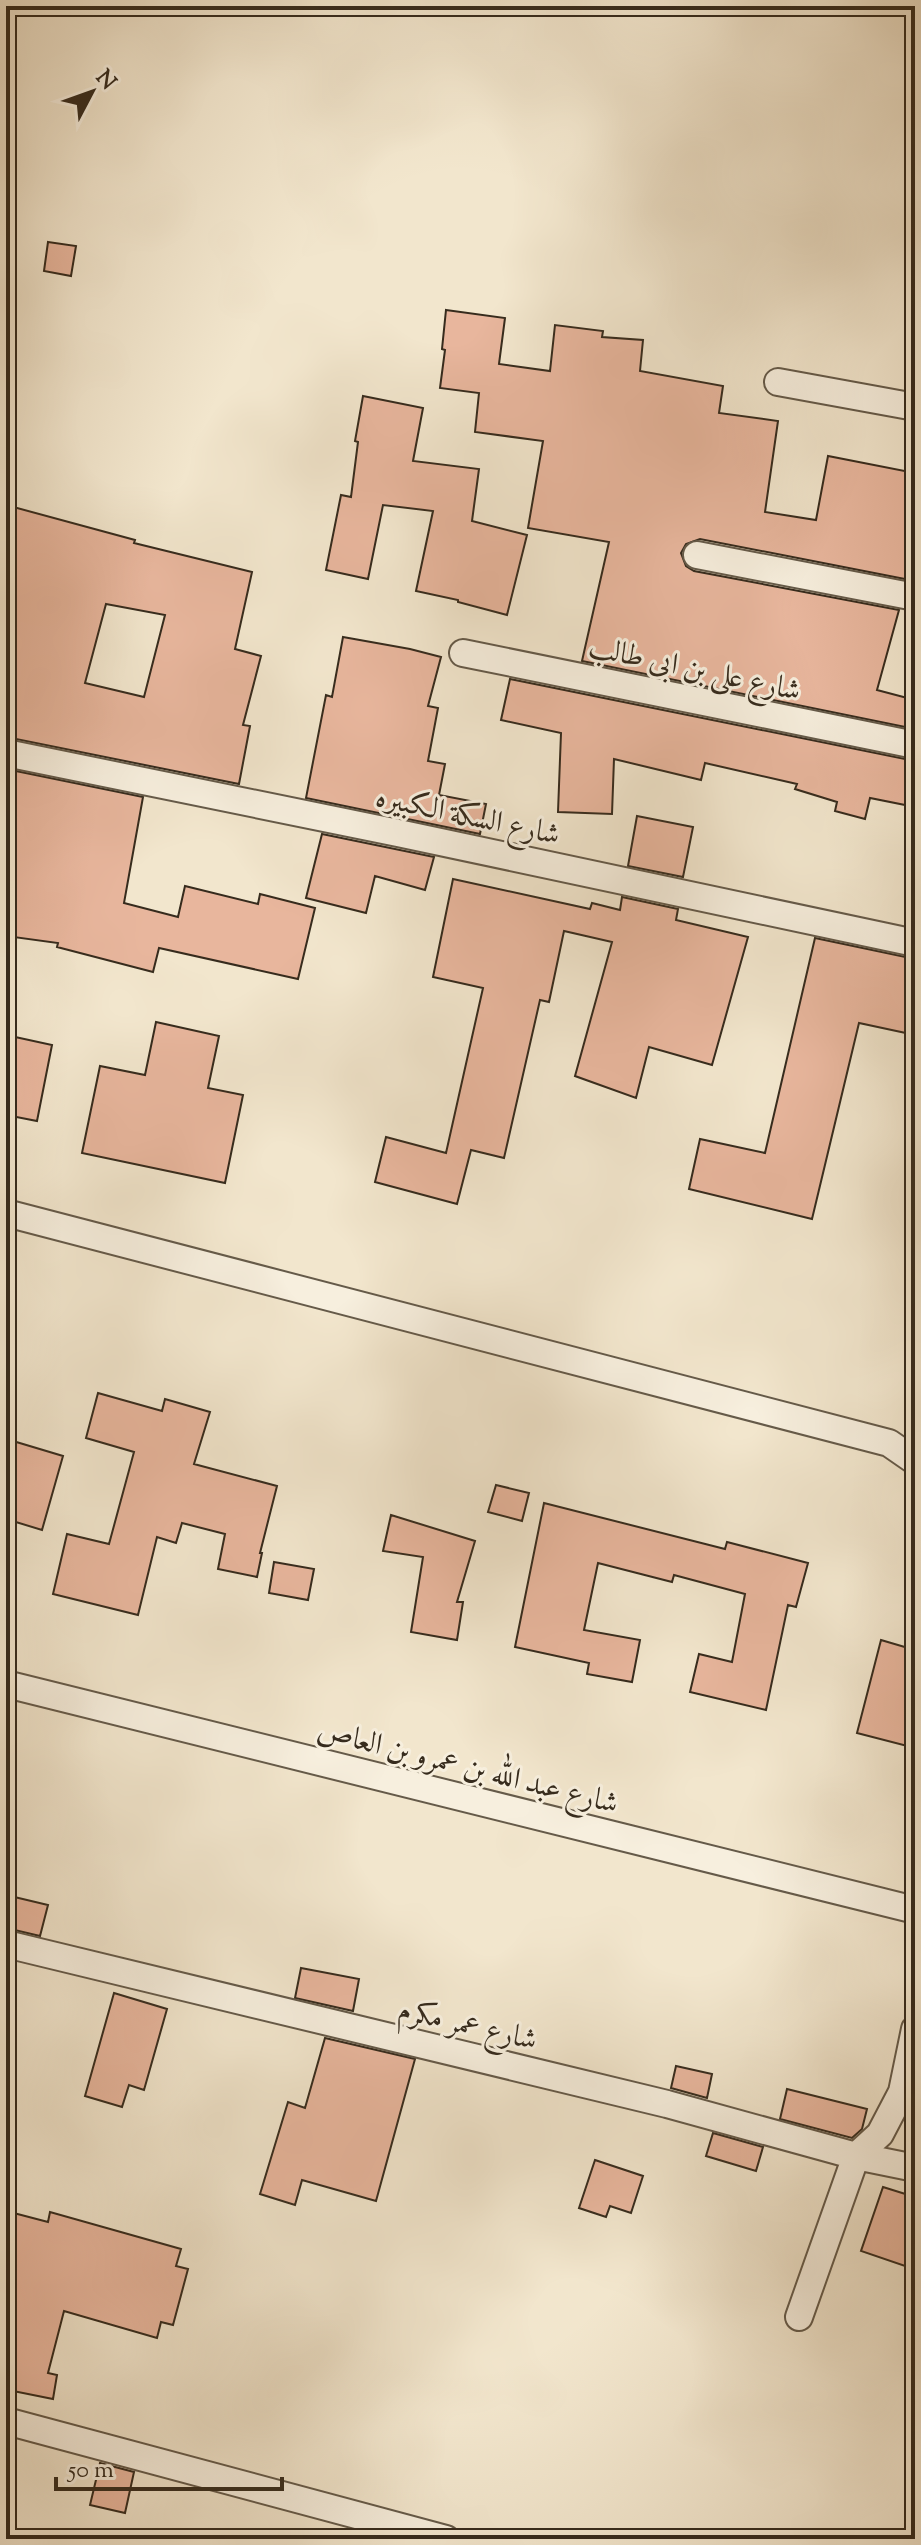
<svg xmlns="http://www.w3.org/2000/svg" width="921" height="2545" viewBox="0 0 921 2545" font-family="'Sorts Mill Goudy',Amiri,serif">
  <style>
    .building { fill: #e8b69d; stroke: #362b1d; stroke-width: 2; fill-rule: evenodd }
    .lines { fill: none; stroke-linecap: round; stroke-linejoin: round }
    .street-casing { stroke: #655a49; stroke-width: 30 }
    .street { stroke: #f7efde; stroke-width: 26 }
    .labels { text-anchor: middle; stroke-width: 6; stroke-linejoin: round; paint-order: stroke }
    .street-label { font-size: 30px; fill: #362b1d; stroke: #f7efde }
  </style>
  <rect width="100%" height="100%" fill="#f2e6cd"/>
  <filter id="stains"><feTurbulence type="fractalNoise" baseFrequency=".0025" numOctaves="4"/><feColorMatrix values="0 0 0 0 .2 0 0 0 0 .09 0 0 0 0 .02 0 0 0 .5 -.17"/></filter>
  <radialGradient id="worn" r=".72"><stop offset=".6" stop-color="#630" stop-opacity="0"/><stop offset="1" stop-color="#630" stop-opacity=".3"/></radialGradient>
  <path class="building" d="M 48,242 L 76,246 L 71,276 L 44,271 Z
    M 446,310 L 505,318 L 499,364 L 550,371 L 555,325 L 603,331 L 602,337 L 643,340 L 640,371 L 723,386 L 719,413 L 778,421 L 765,512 L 816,520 L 828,456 L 915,473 L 915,508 L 909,538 L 915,539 L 915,556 L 910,580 L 700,539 L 686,544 L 681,553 L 686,566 L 694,571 L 899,610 L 877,690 L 915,700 L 915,729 L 582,661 L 609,542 L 528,528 L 543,441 L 475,432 L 479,393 L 440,388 L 445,350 L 442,349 Z
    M 363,396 L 423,408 L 413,461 L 479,469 L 472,521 L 527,535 L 507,615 L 458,602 L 458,600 L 416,591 L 433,511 L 383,505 L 368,579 L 326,570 L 341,495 L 351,497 L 358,442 L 355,441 Z
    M 6,505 L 135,540 L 134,543 L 252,572 L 235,649 L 261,656 L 243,725 L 250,726 L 239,784 L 6,737 ZM 106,604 L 165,615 L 144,697 L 85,683 Z
    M 343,637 L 410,649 L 441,657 L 428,706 L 438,708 L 428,761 L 445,764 L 439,795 L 486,804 L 480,834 L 306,798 L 326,695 L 332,697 Z
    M 510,679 L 915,761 L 915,807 L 870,798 L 865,819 L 835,811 L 837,802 L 795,789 L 797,784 L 705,763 L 701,780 L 614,759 L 612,814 L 558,812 L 561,733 L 501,720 Z
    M 6,769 L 143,797 L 124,903 L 178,917 L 185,886 L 258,904 L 260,894 L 315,908 L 298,979 L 159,948 L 153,972 L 57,947 L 58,943 L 6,936 L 15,852 L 6,850 Z
    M 637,816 L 693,827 L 683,877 L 628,866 Z
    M 322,834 L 434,857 L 425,890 L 375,876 L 366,913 L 306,898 Z
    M 453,879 L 590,909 L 592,903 L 620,910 L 622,897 L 678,909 L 676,920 L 748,937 L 712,1065 L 649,1047 L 636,1098 L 575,1076 L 612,942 L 564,931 L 549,1002 L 540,1000 L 504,1158 L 471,1150 L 457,1204 L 375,1182 L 386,1137 L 446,1153 L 483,988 L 433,977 Z
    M 815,938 L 915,959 L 915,1035 L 859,1023 L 812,1219 L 689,1189 L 700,1139 L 765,1153 Z
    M 156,1022 L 219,1036 L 208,1088 L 243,1095 L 225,1183 L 82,1153 L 100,1066 L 145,1075 Z
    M 6,1035 L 52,1045 L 37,1121 L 6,1115 Z
    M 98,1393 L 162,1411 L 165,1399 L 210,1412 L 194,1464 L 277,1486 L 260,1553 L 262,1553 L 257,1577 L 218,1569 L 225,1534 L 182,1523 L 176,1543 L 157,1537 L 138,1615 L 53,1594 L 67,1534 L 109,1544 L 134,1452 L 86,1438 Z
    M 13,1441 L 63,1456 L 42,1530 L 6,1519 L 6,1464 Z
    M 496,1485 L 529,1493 L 522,1521 L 488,1512 Z
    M 544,1503 L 725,1549 L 727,1542 L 808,1563 L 796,1607 L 788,1605 L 766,1710 L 690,1692 L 699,1654 L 732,1662 L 745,1594 L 674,1575 L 672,1582 L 598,1563 L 584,1630 L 640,1640 L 632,1682 L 587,1674 L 589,1663 L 515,1647 Z
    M 391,1515 L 475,1541 L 457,1602 L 463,1602 L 457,1640 L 411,1632 L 423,1557 L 383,1551 Z
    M 274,1562 L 314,1569 L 308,1600 L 269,1593 Z
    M 881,1640 L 915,1650 L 915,1748 L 857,1733 Z
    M 6,1895 L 48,1905 L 40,1936 L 6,1928 Z
    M 301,1968 L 359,1979 L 353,2011 L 295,1998 Z
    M 114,1993 L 167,2009 L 144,2090 L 129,2085 L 122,2107 L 85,2096 Z
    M 325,2038 L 415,2059 L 376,2201 L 302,2180 L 295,2205 L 260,2194 L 288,2102 L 305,2108 Z
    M 676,2066 L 712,2074 L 707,2098 L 671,2088 Z
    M 787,2089 L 867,2109 L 862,2129 L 852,2138 L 780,2119 Z
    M 713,2133 L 763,2147 L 756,2171 L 706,2156 Z
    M 595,2160 L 643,2176 L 631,2213 L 610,2206 L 606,2217 L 579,2208 Z
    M 883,2187 L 915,2197 L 915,2246 L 908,2267 L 861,2251 Z
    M 6,2211 L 48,2222 L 50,2212 L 181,2249 L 176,2266 L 188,2269 L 173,2325 L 161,2322 L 157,2338 L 64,2311 L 48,2373 L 57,2375 L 53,2399 L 8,2390 L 14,2363 L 14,2337 L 6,2334 Z
    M 100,2463 L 134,2472 L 125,2513 L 90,2505 Z"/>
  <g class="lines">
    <g class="street-casing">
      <path id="street" d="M 778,382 L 915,407
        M 697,555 L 915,597
        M 463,653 L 915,745
        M 6,753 L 398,833 L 915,943
        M 6,1213 L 889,1443 L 915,1461
        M 6,1684 L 915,1910
        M 6,1944 L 667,2104 L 856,2156 L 915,2168
        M 799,2317 L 856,2156 L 880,2134 L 902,2092 L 915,2029
        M 6,2421 L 446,2539"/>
    </g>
    <use href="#street" class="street"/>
  </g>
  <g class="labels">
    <g class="street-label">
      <text transform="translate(695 668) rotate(12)" y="10">شارع على بن ابى طالب</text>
      <text transform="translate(468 815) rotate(12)" y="10">شارع السكة الكبيره</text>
      <text transform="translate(468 1766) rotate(14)" y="10">شارع عبد الله بن عمرو بن العاص</text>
      <text transform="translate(468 2024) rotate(13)" y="10">شارع عمر مكرم</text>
    </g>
  </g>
  <rect width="921" height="2545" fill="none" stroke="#f2e6cd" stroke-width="32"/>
  <rect x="8" y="8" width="905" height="2529" fill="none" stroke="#362b1d" stroke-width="4"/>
  <rect x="16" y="16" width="889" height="2513" fill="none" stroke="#362b1d" stroke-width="2"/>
  <g transform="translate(92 92) rotate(49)" stroke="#f7efde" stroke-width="6" paint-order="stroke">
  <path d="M0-6L14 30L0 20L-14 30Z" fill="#362b1d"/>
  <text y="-12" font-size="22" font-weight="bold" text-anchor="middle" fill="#362b1d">N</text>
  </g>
  <path d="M56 2477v12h226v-12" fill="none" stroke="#362b1d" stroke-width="4"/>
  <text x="68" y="2477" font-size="24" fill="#362b1d" stroke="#f7efde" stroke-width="6" paint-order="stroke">50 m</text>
  <rect width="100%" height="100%" filter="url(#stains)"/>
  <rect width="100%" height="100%" fill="url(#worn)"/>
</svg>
